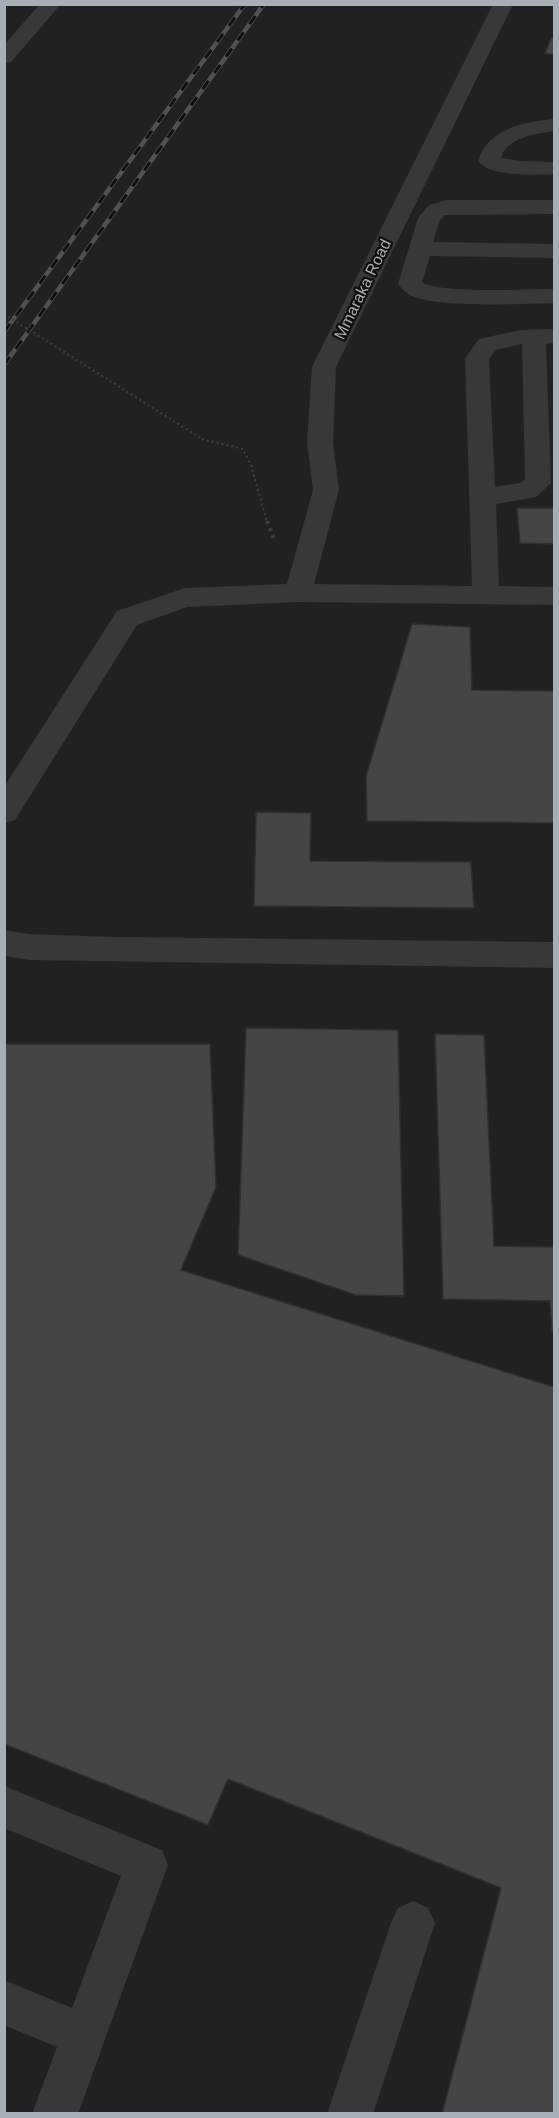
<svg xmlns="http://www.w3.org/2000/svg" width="559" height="2118" viewBox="0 0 559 2118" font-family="Arial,sans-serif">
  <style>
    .built { fill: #212123 }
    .building { fill: #444549; stroke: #2f2f32; stroke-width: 1.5 }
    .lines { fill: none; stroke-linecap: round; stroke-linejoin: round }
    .path-far1 { stroke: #3c3f41; stroke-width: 2; stroke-dasharray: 2 3; stroke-linecap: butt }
    .path { stroke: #3c3f41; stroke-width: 4; stroke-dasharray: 3 4.5; stroke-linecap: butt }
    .minor { fill: #36383b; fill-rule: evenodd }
    .rail-casing { stroke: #4f5255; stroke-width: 4.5 }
    .rail { stroke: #101011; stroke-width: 3; stroke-dasharray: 10; stroke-linecap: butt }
    .path-bridge { stroke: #3c3f41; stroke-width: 2; stroke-dasharray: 2 3; stroke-linecap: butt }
    .labels { text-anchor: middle; stroke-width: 4.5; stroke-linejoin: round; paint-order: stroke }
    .far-street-label { font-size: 16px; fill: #a8aeb5; stroke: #101011 }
  </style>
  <rect width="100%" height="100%" fill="#141516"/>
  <path class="built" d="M 5,5 L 554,5 L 554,2113 L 5,2114 Z"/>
  <path class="building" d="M 551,38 L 554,38 L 554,55 L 545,53 Z
    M 517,508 L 554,508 L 554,544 L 520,543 Z
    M 412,624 L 470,627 L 472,690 L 554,691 L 554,823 L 367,821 L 366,776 Z
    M 256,812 L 311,813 L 310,861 L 471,862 L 474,908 L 254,906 Z
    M 246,1028 L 398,1030 L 404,1296 L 356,1295 L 238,1255 Z
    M 435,1034 L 484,1035 L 494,1246 L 554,1247 L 554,1332 L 552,1332 L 550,1301 L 443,1299 Z
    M 4,1044 L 210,1044 L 216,1187 L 181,1270 L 554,1387 L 554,2114 L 442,2114 L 501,1888 L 228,1779 L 208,1825 L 4,1744 Z"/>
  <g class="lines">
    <path class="path-far1" d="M 202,439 L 243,449 L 251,465 L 267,522"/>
    <path class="path" d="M 267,521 L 275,541"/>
    <path class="minor" d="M 40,4 L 61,4 L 11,62 L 4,64 L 4,45 Z
      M 493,4 L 513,4 L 336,367 L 333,443 L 339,490 L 314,584 L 472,586 L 465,358 L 479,339 L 520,330 L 554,329 L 554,343 L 546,344 L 551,483 L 536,497 L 496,504 L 499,586 L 554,587 L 554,605 L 298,602 L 187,607 L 137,625 L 15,820 L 4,823 L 4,787 L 117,611 L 185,588 L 287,584 L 313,490 L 307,443 L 312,367 ZM 522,344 L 525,480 L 520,483 L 495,487 L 489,359 L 496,350 Z
      M 554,119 L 554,131 C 536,134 507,137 501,158 L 521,161 L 554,162 L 554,174 C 536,175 489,177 478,161 C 488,128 524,122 554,119 Z
      M 446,200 L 554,200 L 554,214 L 445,215 L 440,220 L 433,242 L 554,244 L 554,258 L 430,256 L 422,282 C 440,294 528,289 554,289 L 554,303 C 522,304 440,308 412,296 C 407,294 402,289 398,284 L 418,218 L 429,205 Z
      M 4,930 L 29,934 L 113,937 L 554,942 L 554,968 L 29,960 L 4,956 Z
      M 4,1786 L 162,1850 L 168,1865 L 78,2114 L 32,2114 L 57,2047 L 4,2025 L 4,1980 L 72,2008 L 121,1876 L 4,1828 Z
      M 413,1901 L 428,1908 L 435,1923 L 373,2114 L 327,2114 L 391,1923 L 398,1908 Z"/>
    <g class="rail-casing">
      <path id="rail" d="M 4,332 L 245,4
        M 4,365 L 264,4"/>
    </g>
    <use href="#rail" class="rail"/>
    <path class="path-bridge" d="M 4,314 L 202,439"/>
  </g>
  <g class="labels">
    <g class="far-street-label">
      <text transform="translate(362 289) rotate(-64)" y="6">Mmaraka Road</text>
    </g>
  </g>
  <rect width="559" height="2118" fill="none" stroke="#a8aeb5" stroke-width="12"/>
</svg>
